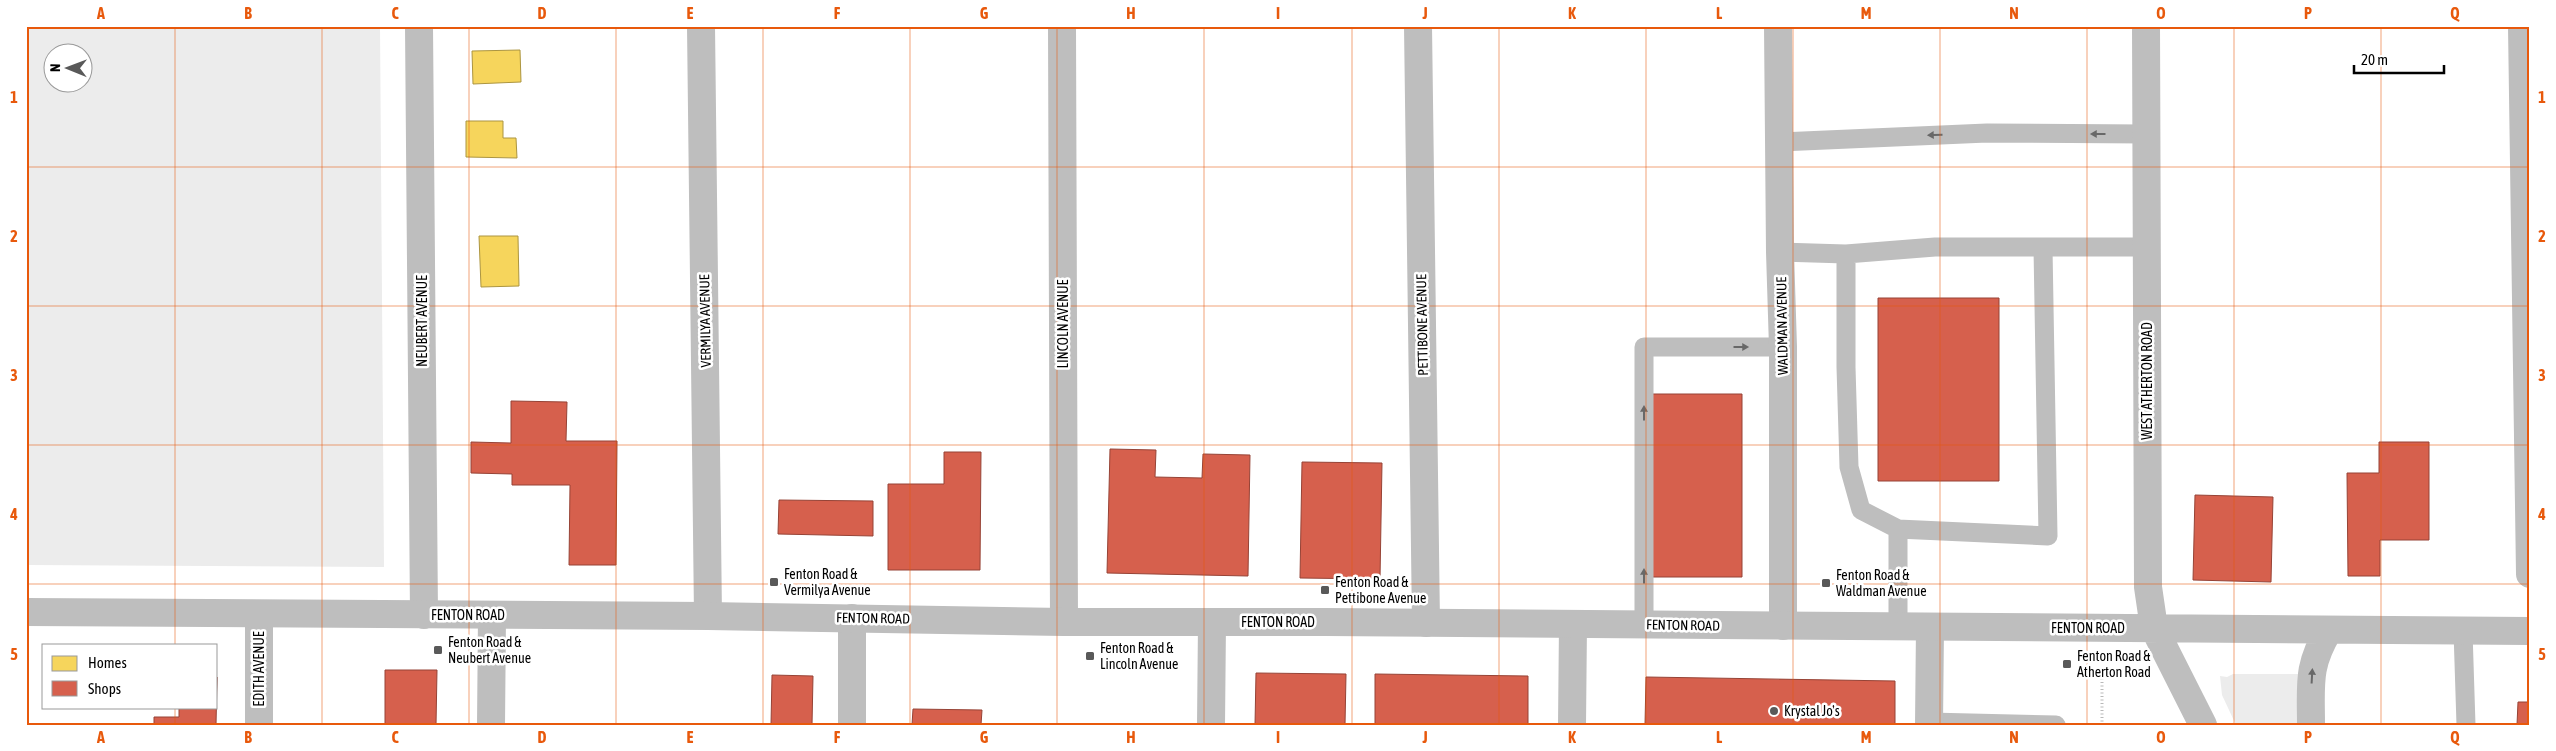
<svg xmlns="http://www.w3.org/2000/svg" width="2556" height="751" viewBox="0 0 2556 751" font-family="'Asap Condensed',sans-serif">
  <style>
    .green { fill: #ececec; fill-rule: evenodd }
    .homes { fill: #f6d55c; stroke: #ac9540 }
    .shops { fill: #d6604d; stroke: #964336 }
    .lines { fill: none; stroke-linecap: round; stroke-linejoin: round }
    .path { stroke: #b9b9b9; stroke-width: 3; stroke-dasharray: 1 2.5; stroke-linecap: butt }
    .service { stroke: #bebebe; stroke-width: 19 }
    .minor { stroke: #bebebe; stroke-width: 28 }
    .tertiary { stroke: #bebebe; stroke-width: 28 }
    .oneway { fill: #686868 }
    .grid { fill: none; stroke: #e8590c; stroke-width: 1; stroke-opacity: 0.55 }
    .poi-dot { fill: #595959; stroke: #fff; stroke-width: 2 }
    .labels { text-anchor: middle; stroke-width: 5; stroke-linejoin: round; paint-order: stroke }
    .street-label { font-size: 14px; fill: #000; stroke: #fff }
    .poi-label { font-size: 14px; fill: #000; stroke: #fff; text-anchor: start }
    .neatline { fill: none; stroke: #e8590c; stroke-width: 2 }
    .grid-label { font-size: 16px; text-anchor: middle; font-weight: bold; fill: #e8590c }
  </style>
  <rect width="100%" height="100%" fill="#fff"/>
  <path class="green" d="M 26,26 L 380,26 L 384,567 L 26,565 ZM 52,52 L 82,52 L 82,82 L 52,82 Z
    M 2233,674 L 2302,674 L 2302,725 L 2236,725 L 2222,695 L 2220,676 L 2227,677 Z"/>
  <path class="homes" d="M 520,50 L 521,82 L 473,84 L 472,51 Z
    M 466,121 L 503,121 L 503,138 L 516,138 L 517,158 L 466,157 Z
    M 479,236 L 518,236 L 519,286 L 481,287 Z"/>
  <path class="shops" d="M 1878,298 L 1999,298 L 1999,481 L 1878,481 Z
    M 1652,394 L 1742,394 L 1742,577 L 1651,577 Z
    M 511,401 L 567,402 L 566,441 L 617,441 L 616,565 L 569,565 L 570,485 L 512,485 L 512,474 L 471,473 L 471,442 L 511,443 Z
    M 2379,442 L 2429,442 L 2429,540 L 2380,540 L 2380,576 L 2348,576 L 2347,473 L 2379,473 Z
    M 1110,449 L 1156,450 L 1155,477 L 1202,478 L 1203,454 L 1250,455 L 1248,576 L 1107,573 Z
    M 944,452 L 981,452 L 980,570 L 888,570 L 888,484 L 944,484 Z
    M 1302,462 L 1382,463 L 1380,579 L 1300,578 Z
    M 2195,495 L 2273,497 L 2271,582 L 2193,580 Z
    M 779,500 L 873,501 L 873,536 L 778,534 Z
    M 385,670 L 437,670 L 436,725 L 385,725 Z
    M 1256,673 L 1346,674 L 1345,725 L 1255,725 Z
    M 1375,674 L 1528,676 L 1528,725 L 1375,725 Z
    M 772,675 L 813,676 L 812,725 L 771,725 Z
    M 217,677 L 216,725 L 154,725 L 154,717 L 179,717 L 179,707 L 216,707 Z
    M 1646,677 L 1895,681 L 1895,725 L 1645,725 Z
    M 2518,702 L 2530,702 L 2530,725 L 2517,725 Z
    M 913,709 L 982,710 L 981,725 L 912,725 Z"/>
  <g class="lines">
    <path class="path" d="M 2102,725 L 2102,669"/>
    <path class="service" d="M 1780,142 L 1987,133 L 2146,134
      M 1780,252 L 1846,254 L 1846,367 L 1849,467 L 1861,510 L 1898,529 L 1898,627
      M 1846,254 L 1935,247 L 2147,247
      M 1898,529 L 2048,536 L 2043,248
      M 1644,624 L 1644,347 L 1783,347
      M 2463,631 L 2466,725
      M 1929,722 L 2056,725"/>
    <path class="minor" d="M 419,26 L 424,615
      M 701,26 L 708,616
      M 1062,26 L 1064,622
      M 1418,26 L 1426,623
      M 1778,26 L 1780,252 L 1783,347 L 1783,626
      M 2522,26 L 2530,574
      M 259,725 L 259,614
      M 491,725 L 492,615
      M 852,725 L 852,618
      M 1211,725 L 1212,622
      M 1572,725 L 1573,624
      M 1929,725 L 1930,627"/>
    <path class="tertiary" d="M 2146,26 L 2148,587 L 2154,628 L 2203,725
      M 26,612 L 708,616 L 1064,622 L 1326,622 L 2530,631
      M 2311,725 C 2311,684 2307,666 2329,630"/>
  </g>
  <defs><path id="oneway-solid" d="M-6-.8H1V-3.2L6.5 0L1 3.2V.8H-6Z" transform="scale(1.25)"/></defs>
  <g class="oneway">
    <use href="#oneway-solid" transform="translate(2098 134) rotate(-180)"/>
    <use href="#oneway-solid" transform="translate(1935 135) rotate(178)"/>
    <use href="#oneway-solid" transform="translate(1741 347)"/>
    <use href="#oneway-solid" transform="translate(1644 413) rotate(-90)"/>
    <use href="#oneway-solid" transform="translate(1644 576) rotate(-90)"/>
    <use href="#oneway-solid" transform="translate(2312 676) rotate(-87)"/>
  </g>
  <path class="grid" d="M 175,26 L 175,645M 322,26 L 322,725M 469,26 L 469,725M 616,26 L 616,725M 763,26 L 763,725M 910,26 L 910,725M 1057,26 L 1057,725M 1204,26 L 1204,725M 1352,26 L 1352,725M 1499,26 L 1499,725M 1646,26 L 1646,725M 1793,26 L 1793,725M 1940,26 L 1940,725M 2087,26 L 2087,725M 2234,26 L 2234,725M 2381,26 L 2381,725M 26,167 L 2530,167M 26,306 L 2530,306M 26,445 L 2530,445M 26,584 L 2530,584M 175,707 L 175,725"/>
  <g class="poi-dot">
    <rect x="769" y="577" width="10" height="10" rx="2.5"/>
    <rect x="1821" y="578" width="10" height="10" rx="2.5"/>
    <rect x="1320" y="585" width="10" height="10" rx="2.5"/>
    <rect x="433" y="645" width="10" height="10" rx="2.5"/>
    <rect x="1085" y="651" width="10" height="10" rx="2.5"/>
    <rect x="2062" y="659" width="10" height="10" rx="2.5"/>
    <circle cx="1774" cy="711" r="5"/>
  </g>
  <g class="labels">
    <g class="street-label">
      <text transform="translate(422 321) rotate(-90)" y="5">NEUBERT AVENUE</text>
      <text transform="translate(705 321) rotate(-91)" y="5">VERMILYA AVENUE</text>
      <text transform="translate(1063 324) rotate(-90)" y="5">LINCOLN AVENUE</text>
      <text transform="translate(1422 325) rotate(-91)" y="5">PETTIBONE AVENUE</text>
      <text transform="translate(1782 326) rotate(-91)" y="5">WALDMAN AVENUE</text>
      <text transform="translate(2147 381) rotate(-90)" y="5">WEST ATHERTON ROAD</text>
      <text x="468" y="620">FENTON ROAD</text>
      <text transform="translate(873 618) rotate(1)" y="5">FENTON ROAD</text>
      <text x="1278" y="627">FENTON ROAD</text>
      <text transform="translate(1683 625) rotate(1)" y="5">FENTON ROAD</text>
      <text x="2088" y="633">FENTON ROAD</text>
      <text transform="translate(259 669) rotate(-90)" y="5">EDITH AVENUE</text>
    </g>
    <g class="poi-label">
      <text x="784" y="579">Fenton Road &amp;<tspan x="784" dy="16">Vermilya Avenue</tspan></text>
      <text x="1836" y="580">Fenton Road &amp;<tspan x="1836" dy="16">Waldman Avenue</tspan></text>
      <text x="1335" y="587">Fenton Road &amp;<tspan x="1335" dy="16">Pettibone Avenue</tspan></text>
      <text x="448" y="647">Fenton Road &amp;<tspan x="448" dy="16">Neubert Avenue</tspan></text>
      <text x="1100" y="653">Fenton Road &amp;<tspan x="1100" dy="16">Lincoln Avenue</tspan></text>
      <text x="2077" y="661">Fenton Road &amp;<tspan x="2077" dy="16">Atherton Road</tspan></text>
      <text x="1784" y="716">Krystal Jo's</text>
    </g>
  </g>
  <rect width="2556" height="751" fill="none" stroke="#ffffff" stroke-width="55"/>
  <rect x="42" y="644" width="175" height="65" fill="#ffffff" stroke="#999999"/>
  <rect x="52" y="656" width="25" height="15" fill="#f6d55c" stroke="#999999"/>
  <text x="88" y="668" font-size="15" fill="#000000">Homes</text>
  <rect x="52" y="681" width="25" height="15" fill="#d6604d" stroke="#999999"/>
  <text x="88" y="694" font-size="15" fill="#000000">Shops</text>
  <g transform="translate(68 68) rotate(271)"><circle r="24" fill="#ffffff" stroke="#999999"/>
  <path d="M0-4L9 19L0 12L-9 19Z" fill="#595959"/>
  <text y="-8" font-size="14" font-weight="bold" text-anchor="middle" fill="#000000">N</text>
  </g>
  <path d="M2354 65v8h90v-8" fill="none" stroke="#000000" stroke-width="2.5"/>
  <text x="2361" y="65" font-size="15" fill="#000000" stroke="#ffffff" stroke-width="4" paint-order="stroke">20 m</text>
  <rect x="28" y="28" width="2500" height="696" class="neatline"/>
  <g class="grid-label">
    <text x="101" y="19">A</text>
    <text x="248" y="19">B</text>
    <text x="395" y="19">C</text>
    <text x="542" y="19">D</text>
    <text x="690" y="19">E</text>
    <text x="837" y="19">F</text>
    <text x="984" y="19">G</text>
    <text x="1131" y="19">H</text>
    <text x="1278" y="19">I</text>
    <text x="1425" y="19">J</text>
    <text x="1572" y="19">K</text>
    <text x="1719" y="19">L</text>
    <text x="1866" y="19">M</text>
    <text x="2014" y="19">N</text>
    <text x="2161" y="19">O</text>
    <text x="2308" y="19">P</text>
    <text x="2455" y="19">Q</text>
    <text x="14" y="103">1</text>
    <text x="2542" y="103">1</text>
    <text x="14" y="242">2</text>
    <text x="2542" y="242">2</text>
    <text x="14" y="381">3</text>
    <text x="2542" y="381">3</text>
    <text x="14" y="520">4</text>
    <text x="2542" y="520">4</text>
    <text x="14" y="660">5</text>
    <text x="2542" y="660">5</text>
    <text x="101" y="743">A</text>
    <text x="248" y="743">B</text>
    <text x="395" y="743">C</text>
    <text x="542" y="743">D</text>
    <text x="690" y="743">E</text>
    <text x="837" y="743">F</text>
    <text x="984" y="743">G</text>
    <text x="1131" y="743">H</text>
    <text x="1278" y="743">I</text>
    <text x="1425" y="743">J</text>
    <text x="1572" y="743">K</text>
    <text x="1719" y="743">L</text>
    <text x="1866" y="743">M</text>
    <text x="2014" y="743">N</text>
    <text x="2161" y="743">O</text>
    <text x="2308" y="743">P</text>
    <text x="2455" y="743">Q</text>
  </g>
</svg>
